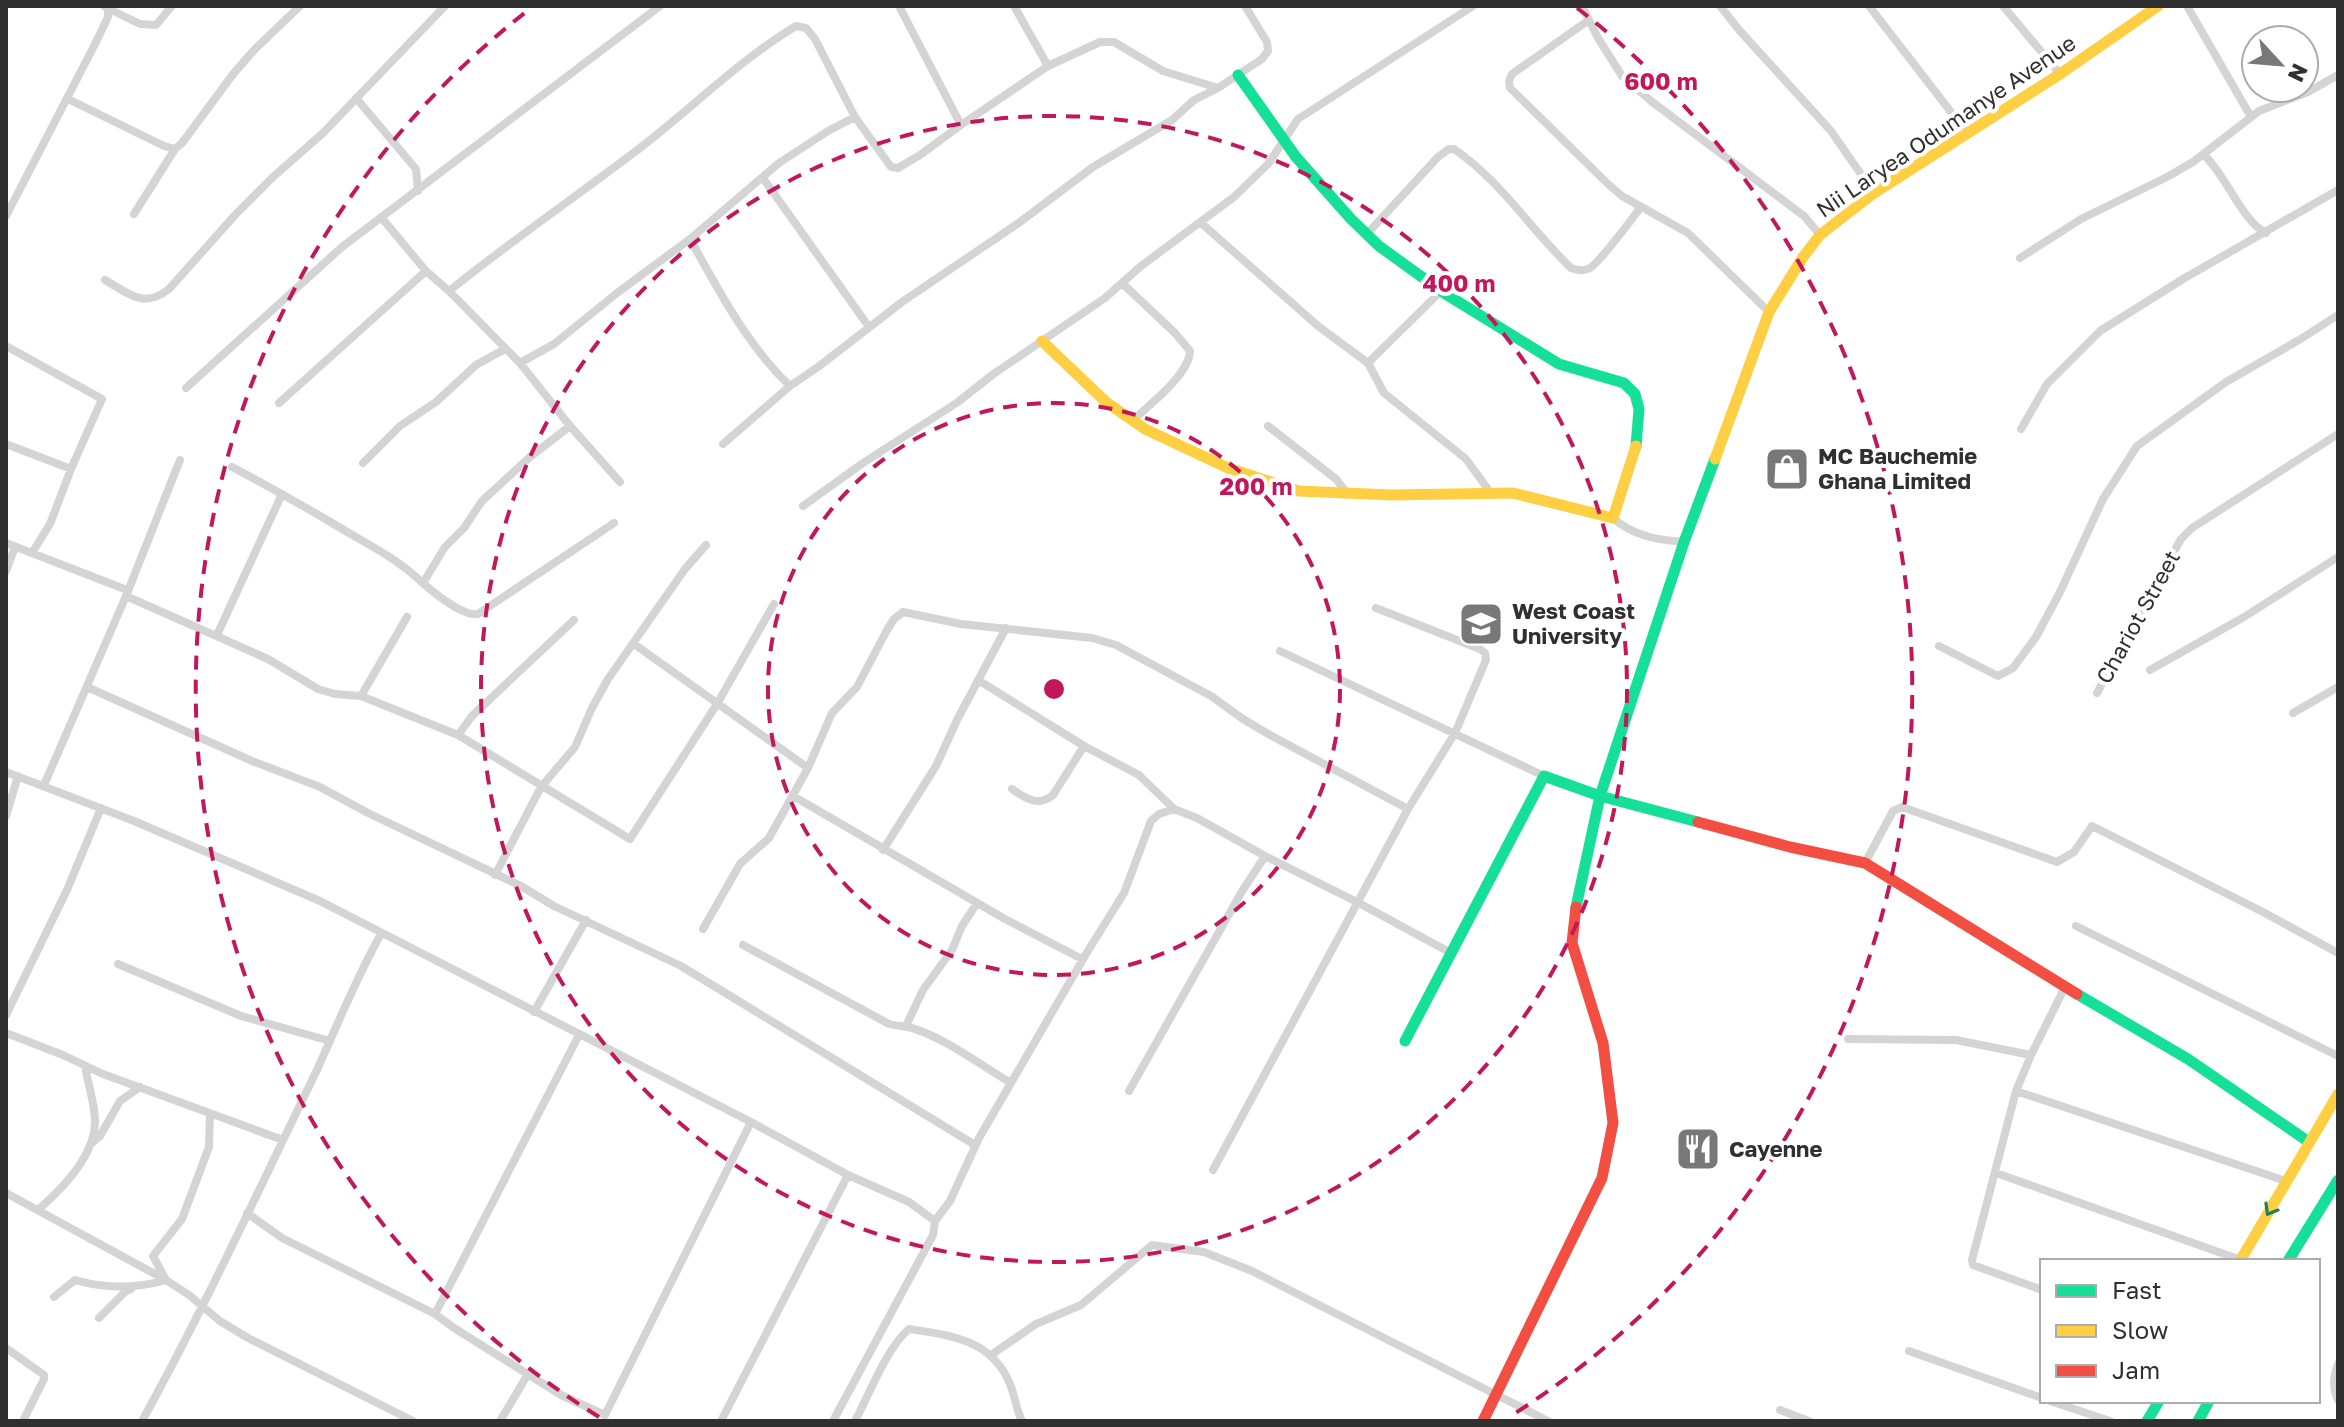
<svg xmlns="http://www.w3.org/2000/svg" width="2344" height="1427" viewBox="0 0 2344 1427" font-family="'Golos Text',sans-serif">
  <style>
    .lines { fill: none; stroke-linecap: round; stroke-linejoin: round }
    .street { stroke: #d4d4d4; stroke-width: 8 }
    .fast { stroke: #16e098; stroke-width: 11 }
    .slow { stroke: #ffcf43; stroke-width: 11 }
    .jam { stroke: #f24e42; stroke-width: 11 }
    .oneway { stroke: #247f5f }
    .ring { fill: none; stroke: #c2185b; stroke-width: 4; stroke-dasharray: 14 10 }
    .labels { text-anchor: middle; stroke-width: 8; stroke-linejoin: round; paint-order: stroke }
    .street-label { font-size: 22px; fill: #303030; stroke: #fff }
    .poi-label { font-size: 22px; font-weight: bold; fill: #303030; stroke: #fff; text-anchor: start }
    .centre { fill: #c2185b; stroke: #fff; stroke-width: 4 }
    .ring-label { font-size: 24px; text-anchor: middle; font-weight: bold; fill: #c2185b; stroke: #fff; stroke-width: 8; stroke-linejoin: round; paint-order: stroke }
  </style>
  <rect width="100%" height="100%" fill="#fff"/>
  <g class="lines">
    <path class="street" d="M 899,6 L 961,125
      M 1014,6 L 1048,66
      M 1582,6 L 1598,38 L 1622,76 L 1651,101 L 1804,216 L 1820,235
      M 1720,6 L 1740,31 L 1831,131 L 1874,193
      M 1869,6 L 1968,134
      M 2003,6 L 2060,74
      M 2187,6 L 2251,117
      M 105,7 L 140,24 L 156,25 L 172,6
      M 1589,20 L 1512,74 L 1509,81 L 1510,88 L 1608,184 L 1622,196 L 1688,233 L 1769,312
      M 356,98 L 416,169 L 418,191
      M 68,99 L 164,146 L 175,149
      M 2204,155 C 2226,175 2242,221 2266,233
      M 763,178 L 869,327
      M 134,214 L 175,149 L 182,143 L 234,73 L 255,49 L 300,6
      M 6,216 L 94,46 L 108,17 L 108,9
      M 381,217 L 426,271 L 449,291 L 520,363 L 570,426 L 620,482
      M 1200,222 L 1318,326 L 1368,363 L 1384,393 L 1466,459 L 1490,492
      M 1366,235 L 1438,157 L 1449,149 L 1454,149 C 1502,182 1529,228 1571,268 C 1577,270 1584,272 1590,268 C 1601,261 1631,220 1641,207
      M 690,239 C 719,291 747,345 790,386
      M 2020,258 L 2081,219 L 2167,177 L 2193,162 L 2259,111 L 2308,92 L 2338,75
      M 105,280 C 129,294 144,309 169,289 L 236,214 L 273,177 L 323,133 L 445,6
      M 1122,283 L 1175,333 L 1190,351 C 1189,375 1149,405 1132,421
      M 449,291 C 510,242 574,198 636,151 C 690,110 738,61 796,26 L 806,28 L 815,39 L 855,117 L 891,167 L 898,168 L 920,155 L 961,125 L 1048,66 L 1100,42 L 1114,42 L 1163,71 L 1218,88
      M 6,346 L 102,399 L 71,469 L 50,524 L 32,553
      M 520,363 L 554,344 L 617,293 L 690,239 L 779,163 L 828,131 L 855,117
      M 1368,363 L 1441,291
      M 186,388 L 342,247 L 660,6
      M 279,403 L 426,271
      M 1268,426 L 1336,479 L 1348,494
      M 2021,429 L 2047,384 L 2100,331 L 2183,279 L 2338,190
      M 6,444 L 71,469
      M 723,444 L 790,386 L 818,367 L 902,302 L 1020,222 L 1093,167 L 1172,120 L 1194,100 L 1218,88 L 1262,59 L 1268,51 L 1267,42 L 1245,6
      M 363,463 L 400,426 L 436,402 L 476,365 L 505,349
      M 232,467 C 270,487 307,508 344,530 C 369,545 395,558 416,577 C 429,589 462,617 478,614 L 614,523
      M 803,506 L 863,463 L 958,402 L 992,375 L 1105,298 L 1141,266 L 1234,197 L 1268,164 L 1298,119 L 1473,6
      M 1613,518 C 1633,536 1658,540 1684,542
      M 6,543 L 127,590
      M 6,571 L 15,547
      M 423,583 L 445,547 L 464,528 L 482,501 L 530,457 L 570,426
      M 126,596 L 268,659 L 318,689 L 335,694 L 361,696 L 458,735 L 630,839 L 717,704 L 774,604
      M 217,635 L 282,494
      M 634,644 L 808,768
      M 1939,646 L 1998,676 L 2013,668 L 2036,637 L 2060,592 L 2103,499 L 2137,446 L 2226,382 L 2299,340 L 2338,315
      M 1280,651 L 1544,776
      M 2150,670 L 2244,617 L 2338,557
      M 978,680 L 1084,746 L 1139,775 L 1174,809 L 1197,818 L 1265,856 L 1357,902 L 1451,953
      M 87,687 L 252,761 L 320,787 L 368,813 L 521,886 L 554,906 L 681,966 L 975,1145
      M 2097,693 L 2181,539 L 2192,528 L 2338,434
      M 361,696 L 407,617
      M 2293,713 L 2338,687
      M 458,735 L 472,716 L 574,620
      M 6,772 L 134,821 L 320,901 L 751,1122 L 848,1175 L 909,1202 L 935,1221
      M 44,785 L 126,596 L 180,460
      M 1012,789 C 1026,799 1039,807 1053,795 L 1084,746
      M 793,796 L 1005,919 L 1082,959
      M 6,816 L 18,776
      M 883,850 L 936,766 L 957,720 L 1006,628
      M 1865,863 L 1893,811 L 1902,807 L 2057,862 L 2074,852 L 2092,826 L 2263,912 L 2338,953
      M 495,875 L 541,787 L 575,747 L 592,708 L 608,679 L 685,569 L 706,545
      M 2076,926 L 2338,1056
      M 703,929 L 740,864 L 769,838 L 808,768 L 832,713 L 857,687 L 887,630 L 894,619 L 903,612 L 961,624 L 1092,638 L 1116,645 L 1211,696 L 1243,719 L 1270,735 L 1408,809
      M 743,945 L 889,1024 C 896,1026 901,1026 908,1027 C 939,1034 982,1066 1011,1083
      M 118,964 L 241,1016 L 330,1041
      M 534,1012 L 586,920
      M 6,1015 L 67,890 L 101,808
      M 906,1026 L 923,990 L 952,950 L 962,926 L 977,903
      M 6,1033 L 63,1055 L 103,1074 L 283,1140
      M 1848,1039 L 1956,1040 L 2031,1055
      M 1129,1091 L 1241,893 L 1265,856
      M 2016,1091 L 2286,1181
      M 92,1143 L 100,1136 L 120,1101 L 140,1087
      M 1213,1170 L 1408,809 L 1455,733 L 1486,660 L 1485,653 L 1480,649 L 1376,608
      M 1996,1173 L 2241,1260
      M 6,1193 L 166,1280 L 189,1295 L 220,1321 L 248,1338 L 413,1421
      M 38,1210 C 61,1190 95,1156 95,1122 C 95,1103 88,1085 85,1066
      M 247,1213 L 282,1238 L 435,1314 L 454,1328 L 561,1395 L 605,1415 L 751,1122
      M 2042,1290 L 1973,1265 L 1972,1260 L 2016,1091 L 2031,1055 L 2065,987
      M 54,1297 L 75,1280 C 106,1289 135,1289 166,1280 L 153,1256 L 182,1219 L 209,1147 L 210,1114
      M 435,1314 L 579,1035
      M 99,1318 L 126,1291 L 131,1289
      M 6,1348 L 44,1375 L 44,1379 L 23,1421
      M 1909,1351 L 2042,1398
      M 991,1355 L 1036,1324 L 1081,1305 L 1152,1245 L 1204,1252 L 1252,1271 L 1548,1421
      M 2338,1364 C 2333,1377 2332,1388 2338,1400
      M 2050,1401 L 2110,1421
      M 1780,1410 L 1809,1421
      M 142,1421 C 205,1307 259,1189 316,1072 C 337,1026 356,978 381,934
      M 500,1421 L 528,1374
      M 721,1421 L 848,1175
      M 833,1421 L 933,1235 L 935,1221 L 950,1201 L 979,1138 L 1086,954 L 1124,893 L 1151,821 L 1159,814 L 1174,809
      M 855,1421 C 869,1395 887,1347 909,1329 C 951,1335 992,1340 1010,1384 C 1015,1396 1016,1409 1022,1421"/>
    <path class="fast" d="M 1238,75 L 1296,157 L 1351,219 L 1379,246 L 1444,293 L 1559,364 L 1624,383 L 1635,394 L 1639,409 L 1636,446
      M 1576,907 L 1600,796 L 1684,542 L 1715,459
      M 2077,994 L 2188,1059 L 2309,1142
      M 1405,1041 L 1544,776 L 1600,796 L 1698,822
      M 2288,1261 L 2338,1180
      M 2147,1421 L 2159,1401
      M 2198,1421 L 2209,1401"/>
    <path class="slow" d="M 1042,341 L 1106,402 L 1145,429 L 1228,468 L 1299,491 L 1391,495 L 1513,493 L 1613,518 L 1636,446
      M 1715,459 L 1769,312 L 1803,257 L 1820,235 L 1874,193 L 2060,74 L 2158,6
      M 2240,1261 L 2338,1094"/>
    <path class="jam" d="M 1698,822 L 1790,847 L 1865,863 L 2077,994
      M 1483,1421 L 1602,1178 L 1613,1123 L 1603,1043 L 1572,943 L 1576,907"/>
  </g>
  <defs><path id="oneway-chevron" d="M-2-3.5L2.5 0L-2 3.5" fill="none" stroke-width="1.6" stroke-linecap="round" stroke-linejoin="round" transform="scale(2)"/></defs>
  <use class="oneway" href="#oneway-chevron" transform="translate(2270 1210) rotate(120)"/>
  <g class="ring">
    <circle cx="1054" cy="689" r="286"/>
    <circle cx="1054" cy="689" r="573"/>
    <path d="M599 1417A859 859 0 0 1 531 8M1577 8A859 859 0 0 1 1509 1417"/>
  </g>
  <defs>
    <g id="shop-square" transform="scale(2.3)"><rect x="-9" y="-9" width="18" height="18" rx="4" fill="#787878" stroke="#fff"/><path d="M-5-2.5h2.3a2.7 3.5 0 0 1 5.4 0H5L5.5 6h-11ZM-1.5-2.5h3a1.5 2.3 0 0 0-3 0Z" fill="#fff"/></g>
    <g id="school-square" transform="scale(2.3)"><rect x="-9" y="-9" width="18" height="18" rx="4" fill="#787878" stroke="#fff"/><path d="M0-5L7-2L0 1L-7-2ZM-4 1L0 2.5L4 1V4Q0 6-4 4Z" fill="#fff"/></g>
    <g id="restaurant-square" transform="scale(2.3)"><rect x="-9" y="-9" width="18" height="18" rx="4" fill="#787878" stroke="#fff"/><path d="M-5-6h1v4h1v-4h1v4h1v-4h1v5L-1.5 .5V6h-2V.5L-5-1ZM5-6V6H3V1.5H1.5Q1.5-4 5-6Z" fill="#fff"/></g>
  </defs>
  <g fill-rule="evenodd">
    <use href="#shop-square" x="1787" y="469"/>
    <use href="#school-square" x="1481" y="624"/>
    <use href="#restaurant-square" x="1698" y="1149"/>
  </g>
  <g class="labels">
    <g class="street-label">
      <text transform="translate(1946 126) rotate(-34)" y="8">Nii Laryea Odumanye Avenue</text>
      <text transform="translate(2138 617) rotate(-61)" y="8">Chariot Street</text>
    </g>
    <g class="poi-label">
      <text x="1818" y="464">MC Bauchemie<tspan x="1818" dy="25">Ghana Limited</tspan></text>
      <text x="1512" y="619">West Coast<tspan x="1512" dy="25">University</tspan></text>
      <text x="1729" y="1157">Cayenne</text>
    </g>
  </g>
  <circle cx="1054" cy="689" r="12" class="centre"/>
  <g class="ring-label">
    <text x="1661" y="90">600 m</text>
    <text x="1459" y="292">400 m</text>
    <text x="1256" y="495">200 m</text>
  </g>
  <rect width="2344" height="1427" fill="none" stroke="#303030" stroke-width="16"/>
  <rect x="2040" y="1259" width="280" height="144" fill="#ffffff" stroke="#acacac" stroke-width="2"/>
  <rect x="2056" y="1285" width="40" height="12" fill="#16e098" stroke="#acacac" stroke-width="2"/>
  <text x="2112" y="1299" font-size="24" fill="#303030">Fast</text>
  <rect x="2056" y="1325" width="40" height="12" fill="#ffcf43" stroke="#acacac" stroke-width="2"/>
  <text x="2112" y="1339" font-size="24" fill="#303030">Slow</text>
  <rect x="2056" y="1365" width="40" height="12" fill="#f24e42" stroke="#acacac" stroke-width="2"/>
  <text x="2112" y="1379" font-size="24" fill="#303030">Jam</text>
  <g transform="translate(2280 64) rotate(116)"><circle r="38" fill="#ffffff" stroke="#acacac" stroke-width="2"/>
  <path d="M0-6L14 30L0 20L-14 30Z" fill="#787878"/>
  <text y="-12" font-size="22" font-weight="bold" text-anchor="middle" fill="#303030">N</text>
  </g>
</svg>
